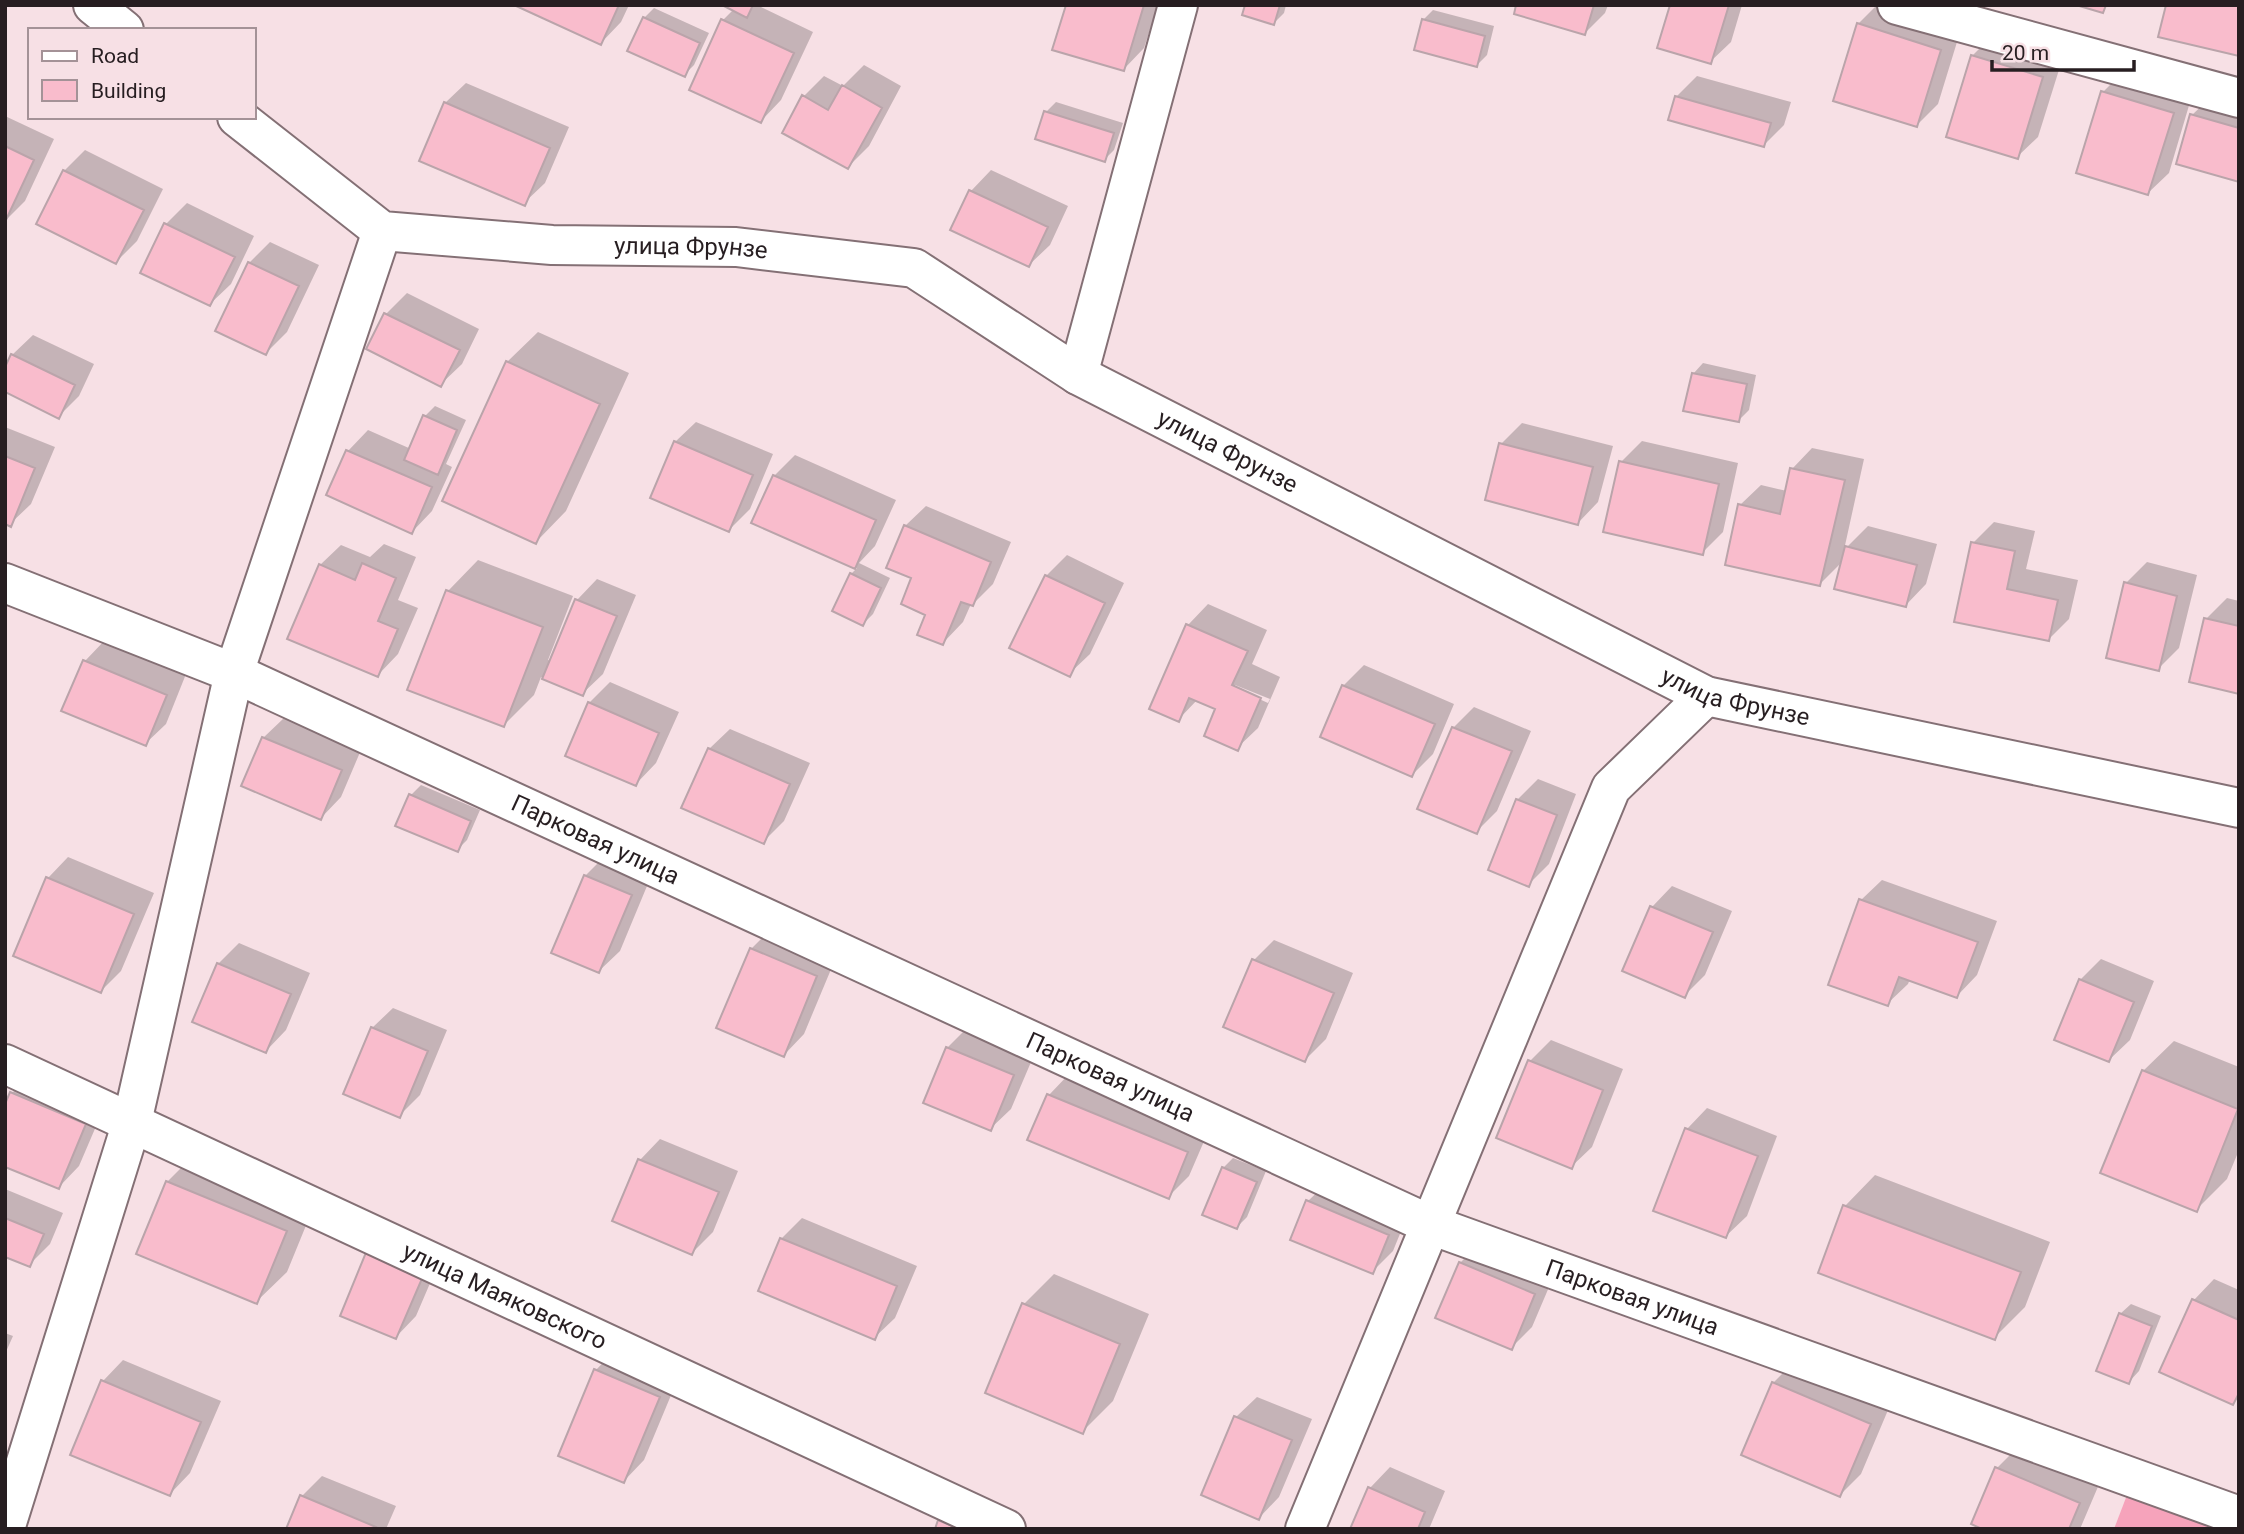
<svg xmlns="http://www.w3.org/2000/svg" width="2244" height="1534" viewBox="0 0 2244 1534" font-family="Roboto,sans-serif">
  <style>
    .green { fill: #f6a3bb }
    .shadow { fill: #0003; fill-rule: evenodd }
    .building { fill: #f9bccc; stroke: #baa4aa; stroke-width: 2 }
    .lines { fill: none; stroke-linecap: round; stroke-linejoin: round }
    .minor-casing { stroke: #847075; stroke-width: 42 }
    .minor { stroke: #fff; stroke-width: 38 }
    .labels { text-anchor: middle; stroke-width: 6; stroke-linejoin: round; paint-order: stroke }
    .street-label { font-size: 24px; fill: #271e21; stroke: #f7e0e5 }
  </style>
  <rect width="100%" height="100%" fill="#f7e0e5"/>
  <path class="green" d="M 2127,1495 L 2219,1529 L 2114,1529 Z"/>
  <path class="shadow" d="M 518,5 L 629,5 L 621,22 L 601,43 Z
    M 726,5 L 757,5 L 813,32 L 781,100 L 761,121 L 723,20 L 734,9 Z
    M 1068,5 L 1158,5 L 1144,48 L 1124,69 Z
    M 1247,5 L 1286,5 L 1284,13 L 1274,23 Z
    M 1518,5 L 1608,5 L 1605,13 L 1585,33 Z
    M 1672,5 L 1742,5 L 1731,42 L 1710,62 Z
    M 1877,5 L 1885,5 L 1961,29 L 1938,104 L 1917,125 L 1858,24 Z
    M 654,8 L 709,33 L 694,65 L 684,75 L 644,18 Z
    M 1433,10 L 1494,26 L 1487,55 L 1477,65 L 1423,20 Z
    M 1993,35 L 2063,57 L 2038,137 L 2017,157 L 1972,56 Z
    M 864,65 L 901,86 L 869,146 L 848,167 L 804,96 L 824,76 L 843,86 Z
    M 2124,71 L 2193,92 L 2169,173 L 2148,193 L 2103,92 Z
    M 1697,76 L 1791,102 L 1784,125 L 1764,145 L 1676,97 Z
    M 466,83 L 569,127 L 545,183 L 524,203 L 445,103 Z
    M 2213,95 L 2239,102 L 2239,181 L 2192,115 Z
    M 1056,102 L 1123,123 L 1114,150 L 1104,160 L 1046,112 Z
    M 5,116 L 54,139 L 25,201 L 5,221 Z
    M 85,150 L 163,189 L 137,241 L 116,262 L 64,171 Z
    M 991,170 L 1068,206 L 1050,245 L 1029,265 L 971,191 Z
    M 187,203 L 254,236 L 231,284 L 210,304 L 143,272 L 166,224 Z
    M 270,242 L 319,265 L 287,332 L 266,353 L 217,330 L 249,263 Z
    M 407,293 L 479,329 L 462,364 L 441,384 L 368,349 L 386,314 Z
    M 538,332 L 629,373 L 566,511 L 536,542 L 507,362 Z
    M 33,335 L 94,364 L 79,396 L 59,416 L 12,355 Z
    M 1703,363 L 1756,375 L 1749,410 L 1739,420 L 1693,374 Z
    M 435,406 L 466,420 L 446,464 L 452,467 L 432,511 L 412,532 L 348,451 L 368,430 L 411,449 L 425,416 Z
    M 696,422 L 773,454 L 750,509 L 729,530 L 675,442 Z
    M 1522,423 L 1613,446 L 1598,502 L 1578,523 L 1501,444 Z
    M 5,427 L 55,447 L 31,504 L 10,524 L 5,522 Z
    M 1642,441 L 1738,463 L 1723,532 L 1702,553 L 1621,462 Z
    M 1812,448 L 1864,459 L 1844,550 L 1868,526 L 1937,544 L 1926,584 L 1906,605 L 1843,561 L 1820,584 L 1740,505 L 1761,485 L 1787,491 L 1792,469 Z
    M 795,455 L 896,500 L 875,546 L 859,563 L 890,578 L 873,614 L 863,624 L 851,574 L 857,568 L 754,523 L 774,476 Z
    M 926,506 L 1011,542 L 993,584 L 973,604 L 971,604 L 963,622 L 943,643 L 927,614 L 914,577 L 905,526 Z
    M 1994,522 L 2035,531 L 2026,569 L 2078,580 L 2069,619 L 2049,639 L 1956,620 L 1973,543 Z
    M 384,544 L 416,557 L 398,600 L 418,608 L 398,654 L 378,675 L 320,565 L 341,545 L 370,557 Z
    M 1067,555 L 1124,583 L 1090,654 L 1069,674 L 1046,576 Z
    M 478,560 L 573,596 L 548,660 L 551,661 L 577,600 L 597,579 L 636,595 L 603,674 L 582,694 L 541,677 L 534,695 L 504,725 L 409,689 L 448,591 Z
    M 2147,562 L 2197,575 L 2179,648 L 2158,669 L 2126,583 Z
    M 2227,598 L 2239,601 L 2239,692 L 2206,619 Z
    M 1208,604 L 1267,630 L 1252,664 L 1280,677 L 1258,728 L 1237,748 L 1217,708 L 1198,699 L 1178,720 L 1188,625 ZM 1235,685 L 1270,699 L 1268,703 L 1235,688 Z
    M 105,640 L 186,674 L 166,724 L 145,744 L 85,661 Z
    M 1364,665 L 1454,704 L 1433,754 L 1412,775 L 1343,686 Z
    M 610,682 L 679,712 L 656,763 L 636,784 L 589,703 Z
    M 1474,707 L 1531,731 L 1497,811 L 1476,832 L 1453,728 Z
    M 284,718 L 361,750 L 341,797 L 321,818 L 263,738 Z
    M 730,729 L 810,763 L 784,821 L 763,842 L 709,749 Z
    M 1538,779 L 1576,794 L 1549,864 L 1528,885 L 1517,800 Z
    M 421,785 L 480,810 L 467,840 L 457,850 L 411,795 Z
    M 606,855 L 652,874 L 620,951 L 599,971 L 585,876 Z
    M 68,857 L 154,893 L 121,971 L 101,991 L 48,878 Z
    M 1882,880 L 1997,921 L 1977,975 L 1957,996 L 1910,979 L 1908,984 L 1887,1004 L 1861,900 Z
    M 1672,886 L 1732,911 L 1705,975 L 1685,995 L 1625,971 L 1652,907 Z
    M 772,928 L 837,955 L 804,1034 L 784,1055 L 751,949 Z
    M 1274,940 L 1353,973 L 1326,1039 L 1305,1060 L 1254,960 Z
    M 239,943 L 310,973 L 286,1030 L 266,1051 L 218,964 Z
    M 2101,959 L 2154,981 L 2130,1040 L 2109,1060 L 2080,980 Z
    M 393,1008 L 447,1030 L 420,1095 L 399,1116 L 372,1028 Z
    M 968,1027 L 1034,1055 L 1011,1109 L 990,1129 L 947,1048 Z
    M 1551,1040 L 1623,1069 L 1592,1147 L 1571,1167 L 1498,1138 L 1530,1061 Z
    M 2174,1041 L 2239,1067 L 2239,1150 L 2227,1179 L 2196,1210 L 2143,1071 Z
    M 32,1073 L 106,1103 L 79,1166 L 59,1187 L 12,1093 Z
    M 1069,1074 L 1208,1132 L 1189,1176 L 1168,1197 L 1049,1095 Z
    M 1707,1108 L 1777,1136 L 1747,1216 L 1726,1236 L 1687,1129 Z
    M 660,1139 L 738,1171 L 713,1232 L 692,1253 L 640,1160 Z
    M 198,1151 L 316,1201 L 287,1272 L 256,1302 L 167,1182 Z
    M 1233,1158 L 1266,1171 L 1247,1217 L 1237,1227 L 1223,1168 Z
    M 1875,1175 L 2050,1242 L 2025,1307 L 1994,1338 L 1845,1206 Z
    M 1329,1181 L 1408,1214 L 1393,1251 L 1372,1272 L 1308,1201 Z
    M 5,1189 L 63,1213 L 50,1244 L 29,1265 L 5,1255 Z
    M 802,1218 L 917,1266 L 895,1318 L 874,1338 L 781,1239 Z
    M 1481,1242 L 1555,1273 L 1532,1327 L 1511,1348 L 1460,1263 Z
    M 443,1253 L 416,1316 L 396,1337 L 342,1315 Z
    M 1054,1274 L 1149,1314 L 1113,1401 L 1082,1432 L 1024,1304 Z
    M 2214,1279 L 2239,1290 L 2239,1397 L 2233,1403 L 2194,1300 Z
    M 2131,1304 L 2161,1316 L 2139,1371 L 2129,1382 L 2120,1314 Z
    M 5,1333 L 13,1336 L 5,1354 Z
    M 616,1349 L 679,1376 L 644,1460 L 624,1481 L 596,1370 Z
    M 123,1360 L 221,1401 L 190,1473 L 170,1494 L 103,1381 Z
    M 1794,1362 L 1891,1403 L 1861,1474 L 1840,1495 L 1773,1383 Z
    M 1257,1397 L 1312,1419 L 1279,1497 L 1259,1518 L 1236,1417 Z
    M 2018,1447 L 2100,1482 L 2080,1529 L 1987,1529 L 1974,1523 L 1997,1468 Z
    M 1390,1467 L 1445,1491 L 1429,1529 L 1352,1529 L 1370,1488 Z
    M 322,1476 L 396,1506 L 386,1529 L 288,1529 L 302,1496 Z"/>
  <path class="building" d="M 514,5 L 619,5 L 601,45 Z
    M 722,5 L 753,5 L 747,18 Z
    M 1066,5 L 1144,5 L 1124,71 L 1052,50 Z
    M 1245,5 L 1280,5 L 1274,25 L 1242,15 Z
    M 1516,5 L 1594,5 L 1585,35 L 1514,14 Z
    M 1670,5 L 1729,5 L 1711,64 L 1657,48 Z
    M 2076,5 L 2106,5 L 2103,13 Z
    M 2166,5 L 2239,5 L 2239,56 L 2158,37 Z
    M 643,17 L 700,43 L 685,77 L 627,51 Z
    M 721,19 L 794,53 L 761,123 L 689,90 Z
    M 1422,19 L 1485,36 L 1477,67 L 1414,50 Z
    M 1857,23 L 1941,50 L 1917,127 L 1833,101 Z
    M 1971,55 L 2043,77 L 2018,159 L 1946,137 Z
    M 842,85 L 882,108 L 848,169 L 782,133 L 802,95 L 828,110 Z
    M 2101,91 L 2174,113 L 2148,195 L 2076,173 Z
    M 1675,96 L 1771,123 L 1764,147 L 1668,120 Z
    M 444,102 L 550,148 L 525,206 L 419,161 Z
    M 1044,111 L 1114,133 L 1105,162 L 1035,139 Z
    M 2190,114 L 2239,128 L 2239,182 L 2176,164 Z
    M 5,146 L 34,160 L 5,222 Z
    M 63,170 L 144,210 L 116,264 L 36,224 Z
    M 969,190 L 1048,227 L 1029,267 L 950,230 Z
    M 164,223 L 235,257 L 210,306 L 140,273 Z
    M 248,262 L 299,286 L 266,355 L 215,331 Z
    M 384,313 L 460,350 L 441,387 L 366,349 Z
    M 11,354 L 75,385 L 59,419 L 5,392 L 5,367 Z
    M 506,361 L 600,404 L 536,544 L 442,501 Z
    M 1692,373 L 1747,384 L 1739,422 L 1683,411 Z
    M 423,415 L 457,430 L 438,475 L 404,460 Z
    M 674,441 L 753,475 L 729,532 L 650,498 Z
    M 1499,443 L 1593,467 L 1578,525 L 1485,500 Z
    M 346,450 L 432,487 L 412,534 L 326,495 Z
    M 5,456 L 35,468 L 11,527 L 5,524 Z
    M 1619,461 L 1719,484 L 1703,555 L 1603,532 Z
    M 1790,468 L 1845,480 L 1820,586 L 1725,565 L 1738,504 L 1780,514 Z
    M 773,475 L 876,520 L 855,569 L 751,523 Z
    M 904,525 L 991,562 L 973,606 L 961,602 L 943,645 L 917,635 L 925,615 L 901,604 L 911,578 L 886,568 Z
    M 1971,542 L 2015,551 L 2007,589 L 2058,600 L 2049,641 L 1954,622 Z
    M 1845,546 L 1917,565 L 1906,607 L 1834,589 Z
    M 362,563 L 396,578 L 378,621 L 398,629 L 378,677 L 287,639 L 319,564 L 355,580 Z
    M 850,573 L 881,588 L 863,626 L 832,611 Z
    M 1045,575 L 1105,603 L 1070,677 L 1009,648 Z
    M 2124,582 L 2177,596 L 2159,671 L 2106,658 Z
    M 446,590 L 543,627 L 504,727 L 407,690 Z
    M 575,599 L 617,616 L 583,696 L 542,679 Z
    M 2204,618 L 2239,626 L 2239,694 L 2189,682 Z
    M 1186,624 L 1248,651 L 1232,685 L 1261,698 L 1238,751 L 1204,736 L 1215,709 L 1189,698 L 1179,722 L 1149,709 Z
    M 83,660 L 167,695 L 146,746 L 61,711 Z
    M 1342,685 L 1435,724 L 1412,777 L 1320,737 Z
    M 588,702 L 659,733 L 636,786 L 565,756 Z
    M 1452,727 L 1512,751 L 1477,834 L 1417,809 Z
    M 262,737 L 342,770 L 321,820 L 241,786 Z
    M 708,748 L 790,784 L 764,844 L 681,808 Z
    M 409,794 L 471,821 L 458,852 L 395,826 Z
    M 1516,799 L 1557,815 L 1529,887 L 1488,870 Z
    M 584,875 L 632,895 L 599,973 L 551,953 Z
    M 46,877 L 134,914 L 101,993 L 13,956 Z
    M 1859,899 L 1978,942 L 1957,998 L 1899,977 L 1888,1006 L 1828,985 Z
    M 1650,906 L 1713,932 L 1685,998 L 1622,971 Z
    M 750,948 L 817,976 L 784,1057 L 716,1028 Z
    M 1252,959 L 1334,993 L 1305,1062 L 1223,1027 Z
    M 217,963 L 291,994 L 266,1053 L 192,1022 Z
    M 2079,979 L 2134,1002 L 2109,1062 L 2054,1040 Z
    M 371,1027 L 428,1051 L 400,1118 L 343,1094 Z
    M 946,1047 L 1014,1075 L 991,1131 L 923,1103 Z
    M 1528,1060 L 1603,1090 L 1572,1169 L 1496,1138 Z
    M 2142,1070 L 2238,1109 L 2197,1212 L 2100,1173 Z
    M 10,1092 L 86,1124 L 59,1189 L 5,1167 L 5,1104 Z
    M 1047,1094 L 1188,1152 L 1169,1199 L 1027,1140 Z
    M 1685,1128 L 1758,1156 L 1726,1238 L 1653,1211 Z
    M 638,1159 L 719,1192 L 692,1255 L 612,1221 Z
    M 1222,1167 L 1257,1182 L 1237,1229 L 1202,1215 Z
    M 166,1181 L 287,1231 L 257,1304 L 136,1254 Z
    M 1306,1200 L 1389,1235 L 1373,1274 L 1290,1240 Z
    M 1843,1205 L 2021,1272 L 1995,1340 L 1818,1273 Z
    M 5,1218 L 44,1234 L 30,1267 L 5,1257 Z
    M 780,1238 L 897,1286 L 875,1340 L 758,1291 Z
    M 367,1250 L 424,1274 L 396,1339 L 340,1316 Z
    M 1459,1262 L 1535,1294 L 1512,1350 L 1435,1318 Z
    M 2192,1299 L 2239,1320 L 2239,1393 L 2233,1405 L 2159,1372 Z
    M 1022,1303 L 1120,1344 L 1083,1434 L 985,1393 Z
    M 2119,1313 L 2152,1326 L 2129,1384 L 2096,1371 Z
    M 594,1369 L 660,1397 L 624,1483 L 558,1456 Z
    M 101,1380 L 201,1422 L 170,1496 L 70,1455 Z
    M 1772,1382 L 1871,1424 L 1840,1497 L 1741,1455 Z
    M 1234,1416 L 1292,1440 L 1259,1520 L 1201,1495 Z
    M 1995,1467 L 2080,1503 L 2069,1529 L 1982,1529 L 1971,1524 Z
    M 1368,1487 L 1425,1512 L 1418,1529 L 1350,1529 Z
    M 300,1495 L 376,1527 L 375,1529 L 286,1529 Z
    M 938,1520 L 959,1529 L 935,1529 Z"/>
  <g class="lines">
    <g class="minor-casing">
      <g id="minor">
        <path d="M 93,5 L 124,30"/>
        <path d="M 1897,5 L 2239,98"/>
        <path id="s1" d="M 237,117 L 382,231 L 552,245 L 736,247 L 914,268 L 1078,375 L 1706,696 L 2239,808"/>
        <path d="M 1078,375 L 1178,5"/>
        <path id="s2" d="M 5,583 L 234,673 L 1431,1225 L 2239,1516"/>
        <path id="s3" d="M 5,1064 L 1006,1529"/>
        <path d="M 5,1529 L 132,1122 L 234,673 L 382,231"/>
        <path d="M 1305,1529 L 1611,788 L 1706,696"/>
      </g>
    </g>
    <use href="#minor" class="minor"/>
  </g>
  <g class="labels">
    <g class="street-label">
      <text dy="8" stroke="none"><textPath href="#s1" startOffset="494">улица Фрунзе</textPath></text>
      <text dy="8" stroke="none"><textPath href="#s1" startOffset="1082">улица Фрунзе</textPath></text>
      <text dy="8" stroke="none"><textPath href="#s1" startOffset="1648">улица Фрунзе</textPath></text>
      <text dy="8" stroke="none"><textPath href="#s2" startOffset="644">Парковая улица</textPath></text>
      <text dy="8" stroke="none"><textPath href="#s2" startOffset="1211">Парковая улица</textPath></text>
      <text dy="8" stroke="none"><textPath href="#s3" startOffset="551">улица Маяковского</textPath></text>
      <text dy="8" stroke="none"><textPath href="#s2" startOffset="1778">Парковая улица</textPath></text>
    </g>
  </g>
  <rect width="2244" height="1534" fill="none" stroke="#271e21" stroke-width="14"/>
  <rect x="28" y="28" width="228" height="91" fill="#f7e0e5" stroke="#a49297" stroke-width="2"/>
  <rect x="42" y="51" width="35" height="10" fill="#ffffff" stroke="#a49297" stroke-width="2"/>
  <text x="91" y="63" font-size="21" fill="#271e21">Road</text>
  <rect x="42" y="80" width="35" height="21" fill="#f9bccc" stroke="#a49297" stroke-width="2"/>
  <text x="91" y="98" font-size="21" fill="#271e21">Building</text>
  <path d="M1992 60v10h142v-10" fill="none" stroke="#271e21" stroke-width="3.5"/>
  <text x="2002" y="60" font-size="21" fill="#271e21" stroke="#f7e0e5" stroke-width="5" paint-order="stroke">20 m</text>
</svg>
